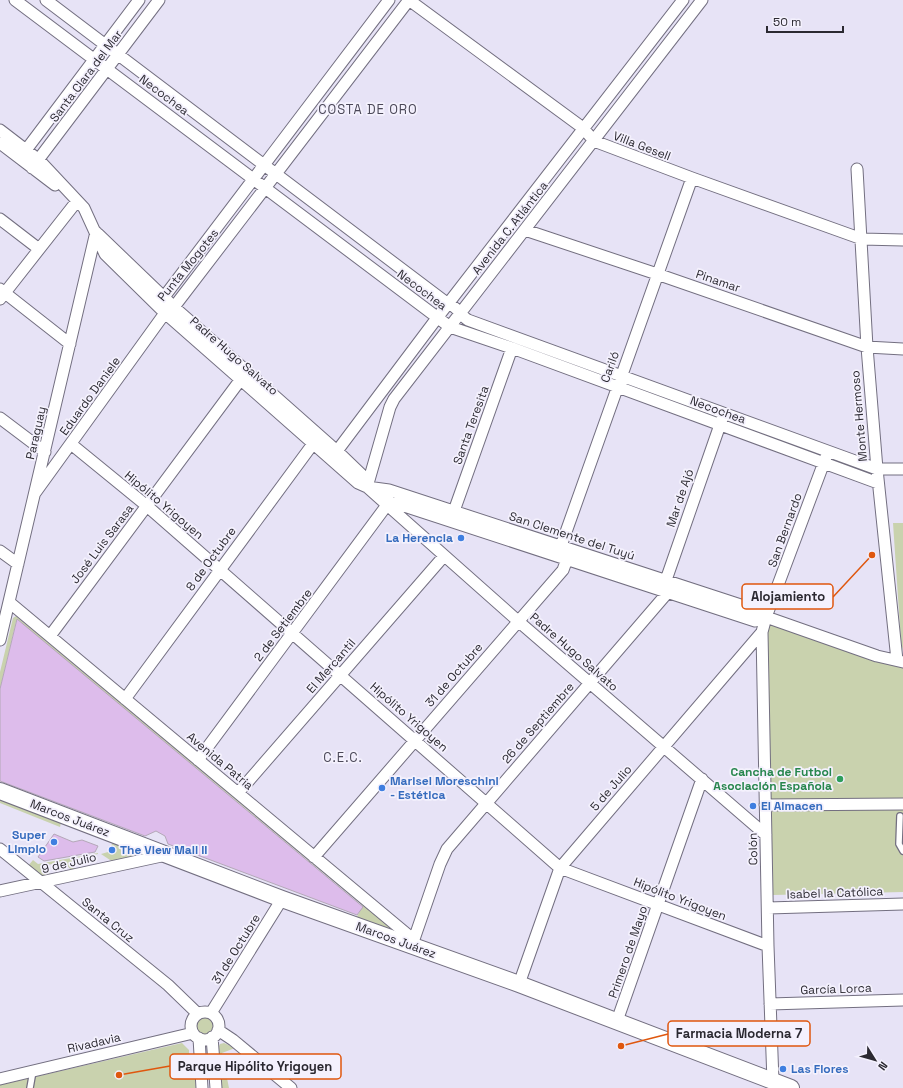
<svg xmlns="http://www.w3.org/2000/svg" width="903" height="1088" viewBox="0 0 903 1088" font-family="'Space Grotesk',sans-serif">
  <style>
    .green { fill: #c9d2ae }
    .building { fill: #ddbceb; stroke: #b4a8b8 }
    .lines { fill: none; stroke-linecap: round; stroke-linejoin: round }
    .lane-casing { stroke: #736f80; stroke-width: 8 }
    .street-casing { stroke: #736f80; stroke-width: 13 }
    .secondary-casing { stroke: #736f80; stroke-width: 18 }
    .lane { stroke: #fff; stroke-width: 5.5 }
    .street { stroke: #fff; stroke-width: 11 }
    .secondary { stroke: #fff; stroke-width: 16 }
    .shop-dot { fill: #3f7fe0; stroke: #f4f1fd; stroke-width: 1.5 }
    .leisure-dot { fill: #2e9e5b; stroke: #f4f1fd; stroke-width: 1.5 }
    .labels { text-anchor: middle; stroke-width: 3.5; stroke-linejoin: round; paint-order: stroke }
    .street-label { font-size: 12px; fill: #2b2931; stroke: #f4f1fd }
    .shop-label { font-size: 12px; font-weight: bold; fill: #366cbe; stroke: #f4f1fd; text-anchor: start }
    .leisure-label { font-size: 12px; font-weight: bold; fill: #27864d; stroke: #f4f1fd; text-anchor: end }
    .neighbourhood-label { font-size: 13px; letter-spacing: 1px; fill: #4b4858; stroke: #f4f1fd }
    .leader { fill: none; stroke: #df570e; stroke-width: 1.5 }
    .callout-dot { fill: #df570e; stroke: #f4f1fd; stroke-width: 1.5 }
    .callout { fill: #f4f1fd; stroke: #df570e; stroke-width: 1.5 }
    .callout-label { font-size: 13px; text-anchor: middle; font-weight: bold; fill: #2b2931 }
  </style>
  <rect width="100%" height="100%" fill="#e7e3f6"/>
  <path class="green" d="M 893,523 L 903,523 L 903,651 L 901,642 Z
    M 16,616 L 393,929 L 393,931 L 356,918 L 363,906 L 19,621 L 16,622 L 0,689 L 0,672 L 13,618 Z
    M 770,626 L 775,626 L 903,667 L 903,892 L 773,895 L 767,631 Z
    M 0,800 L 61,823 L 60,827 L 0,803 Z
    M 113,842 L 140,852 L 141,855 L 113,862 L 101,854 L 108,852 Z
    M 98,853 L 98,854 L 72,860 L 75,870 L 72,871 L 64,862 L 41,866 L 51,875 C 40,878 36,873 28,866 L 33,860 L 38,864 Z
    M196 1026a9 9 0 1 1 18 0a9 9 0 1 1-18 0Z
    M 182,1043 L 189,1050 L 189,1053 L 194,1065 L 196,1088 L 0,1088 L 0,1085 Z
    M 224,1043 L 235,1048 L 222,1053 L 229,1088 L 221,1088 L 218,1048 L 220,1044 Z"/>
  <path class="building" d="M 17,619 L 363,907 L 357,915 L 168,844 L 165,836 L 156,831 L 145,836 L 0,781 L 0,689 Z
    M 54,834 L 73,842 L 82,840 L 98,846 L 95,852 L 44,861 L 38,857 Z"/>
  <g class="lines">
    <g class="lane-casing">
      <path id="lane" d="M 900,816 L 899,844 L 903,851
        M 30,1088 L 33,1071"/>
    </g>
    <g class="street-casing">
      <path id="street" d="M 15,0 L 450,327 L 512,348 L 878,483
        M 46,0 L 448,304 C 457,306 460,315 468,320 L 877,469 L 903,469
        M 409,0 L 583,128 L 594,141 L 692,178 L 862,239 L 903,240
        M 0,130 L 39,160 L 84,208 L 105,254 L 165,313 L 358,483 L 367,487 L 518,621 L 766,835
        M 0,143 L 55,185
        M 20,158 L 139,0
        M 32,168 L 159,0
        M 857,169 L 867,347 L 877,469 L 897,660
        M 0,219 L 39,249
        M 525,230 L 657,274 L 867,347 L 903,349
        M 98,234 L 174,307 L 337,451 L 363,476 L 367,487
        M 0,289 L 70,344
        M 0,299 L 77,201
        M 165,313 L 164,297 L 389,0
        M 0,418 L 45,452
        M 71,444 L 147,506 L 560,868 L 768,946
        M 331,459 L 437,318 L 683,0
        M 367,487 L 390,407 L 394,399 L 702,0
        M 367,487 L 389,490 L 759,611 L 766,617 L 877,656 L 903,662
        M 35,493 L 165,313 L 174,307 L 409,0
        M 387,505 L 395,503 L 755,621 L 766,617
        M 454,511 L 512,348
        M 0,551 L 18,564
        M 9,602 L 414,940
        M 50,636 L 244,375
        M 0,640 L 96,232
        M 125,699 L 318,437
        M 198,760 L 387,505 L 388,499
        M 238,793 L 444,556
        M 765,805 L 903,804
        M 0,849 L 168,985 L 198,1014
        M 314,857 L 563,570 L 567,559 L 561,546 L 692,178
        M 0,891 L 166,855
        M 768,908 L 903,904
        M 412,945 L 440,864 L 447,849 L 669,591 L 666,580 L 722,419
        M 519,984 L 560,868 L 762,632
        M 770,1004 L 903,1000
        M191 1026a14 14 0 1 1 28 0a14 14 0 1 1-28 0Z
        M 211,1013 L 282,899
        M 617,1021 L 702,779
        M 218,1030 L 233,1040 L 291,1088
        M 212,1037 L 216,1088
        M 199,1038 L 202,1088
        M 0,1079 L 193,1033
        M 773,1081 L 768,946 L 762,632 L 766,617 L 826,457"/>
    </g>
    <g class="secondary-casing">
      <path id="secondary" d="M 0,791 L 282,899 L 519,984 L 791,1088"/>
    </g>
    <use href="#lane" class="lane"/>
    <use href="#street" class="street"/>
    <use href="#secondary" class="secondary"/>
  </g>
  <g class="shop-dot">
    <circle cx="461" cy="538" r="4"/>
    <circle cx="382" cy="788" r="4"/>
    <circle cx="753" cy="806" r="4"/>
    <circle cx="54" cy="842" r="4"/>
    <circle cx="112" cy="850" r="4"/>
    <circle cx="783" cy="1069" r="4"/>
  </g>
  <circle class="leisure-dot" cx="840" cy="779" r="4"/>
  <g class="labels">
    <g class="street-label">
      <text transform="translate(86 76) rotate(-53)" y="4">Santa Clara del Mar</text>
      <text transform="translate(164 95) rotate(37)" y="4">Necochea</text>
      <text transform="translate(642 146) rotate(21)" y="4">Villa Gesell</text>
      <text transform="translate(510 228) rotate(-52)" y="4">Avenida C. Atlántica</text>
      <text transform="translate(188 265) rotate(-51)" y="4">Punta Mogotes</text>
      <text transform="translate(718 281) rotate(19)" y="4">Pinamar</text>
      <text transform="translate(422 290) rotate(37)" y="4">Necochea</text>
      <text transform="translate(234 356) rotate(41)" y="4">Padre Hugo Salvato</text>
      <text transform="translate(610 367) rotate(-70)" y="4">Cariló</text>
      <text transform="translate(90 396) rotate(-54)" y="4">Eduardo Daniele</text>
      <text transform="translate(718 410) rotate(20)" y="4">Necochea</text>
      <text transform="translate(859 416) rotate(-95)" y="4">Monte Hermoso</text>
      <text transform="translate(471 425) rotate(-70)" y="4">Santa Teresita</text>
      <text transform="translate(36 433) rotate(-77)" y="4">Paraguay</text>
      <text transform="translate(680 498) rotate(-71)" y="4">Mar de Ajó</text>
      <text transform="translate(164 505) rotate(40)" y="4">Hipólito Yrigoyen</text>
      <text transform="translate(785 530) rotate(-70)" y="4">San Bernardo</text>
      <text transform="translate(572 536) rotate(18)" y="4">San Clemente del Tuyú</text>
      <text transform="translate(102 544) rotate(-53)" y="4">José Luis Sarasa</text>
      <text transform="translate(211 559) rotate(-54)" y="4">8 de Octubre</text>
      <text transform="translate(283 625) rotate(-53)" y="4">2 de Setiembre</text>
      <text transform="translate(574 652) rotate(41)" y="4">Padre Hugo Salvato</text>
      <text transform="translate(331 666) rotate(-49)" y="4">El Mercantil</text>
      <text transform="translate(454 675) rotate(-49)" y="4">31 de Octubre</text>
      <text transform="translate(409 717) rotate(41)" y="4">Hipólito Yrigoyen</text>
      <text transform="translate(538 723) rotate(-49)" y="4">26 de Septiembre</text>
      <text transform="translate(220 761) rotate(40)" y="4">Avenida Patria</text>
      <text transform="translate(611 788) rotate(-49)" y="4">5 de Julio</text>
      <text transform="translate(70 818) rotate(21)" y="4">Marcos Juárez</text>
      <text transform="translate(753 849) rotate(-91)" y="4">Colón</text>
      <text transform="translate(69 863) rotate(-13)" y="4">9 de Julio</text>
      <text transform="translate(835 893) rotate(-2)" y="4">Isabel la Católica</text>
      <text transform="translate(680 899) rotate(21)" y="4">Hipólito Yrigoyen</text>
      <text transform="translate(108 920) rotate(39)" y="4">Santa Cruz</text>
      <text transform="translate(396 940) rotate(20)" y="4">Marcos Juárez</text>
      <text transform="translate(236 949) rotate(-58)" y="4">31 de Octubre</text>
      <text transform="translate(628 952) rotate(-71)" y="4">Primero de Mayo</text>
      <text transform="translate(836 989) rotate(-2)" y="4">García Lorca</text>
      <text transform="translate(94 1043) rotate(-13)" y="4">Rivadavia</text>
    </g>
    <g class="shop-label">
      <text x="453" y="542" text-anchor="end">La Herencia</text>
      <text x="390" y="785">Marisel Moreschini<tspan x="390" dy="14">- Estética</tspan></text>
      <text x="761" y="810">El Almacen</text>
      <text x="46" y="839" text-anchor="end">Super<tspan x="46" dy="14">Limpio</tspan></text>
      <text x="120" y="854">The View Mall II</text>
      <text x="791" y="1073">Las Flores</text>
    </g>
    <g class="leisure-label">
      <text x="832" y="776">Cancha de Futbol<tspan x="832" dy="14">Asociación Española</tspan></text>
    </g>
    <g class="neighbourhood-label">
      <text x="368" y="114">COSTA DE ORO</text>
      <text x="343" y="762">C.E.C.</text>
    </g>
  </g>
  <path class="leader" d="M872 555L833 597M621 1046L668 1034M119 1075L170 1066"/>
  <g class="callout-dot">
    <circle cx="872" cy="555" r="4"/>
    <circle cx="621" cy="1046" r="4"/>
    <circle cx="119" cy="1075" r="4"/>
  </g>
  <g class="callout">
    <rect x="742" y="584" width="91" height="25" rx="4"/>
    <rect x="668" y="1021" width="142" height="25" rx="4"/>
    <rect x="170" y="1054" width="171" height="25" rx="4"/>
  </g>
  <g class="callout-label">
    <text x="788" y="601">Alojamiento</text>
    <text x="739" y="1038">Farmacia Moderna 7</text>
    <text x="255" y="1071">Parque Hipólito Yrigoyen</text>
  </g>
  <g transform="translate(875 1060) rotate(127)" stroke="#f4f1fd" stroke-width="3" paint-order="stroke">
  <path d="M0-3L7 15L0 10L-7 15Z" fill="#2b2931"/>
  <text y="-6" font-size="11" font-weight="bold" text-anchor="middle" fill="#2b2931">N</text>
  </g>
  <path d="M767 26v6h76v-6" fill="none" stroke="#2b2931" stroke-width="2"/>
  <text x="773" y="26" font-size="12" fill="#2b2931" stroke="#f4f1fd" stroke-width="3" paint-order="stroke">50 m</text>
</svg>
